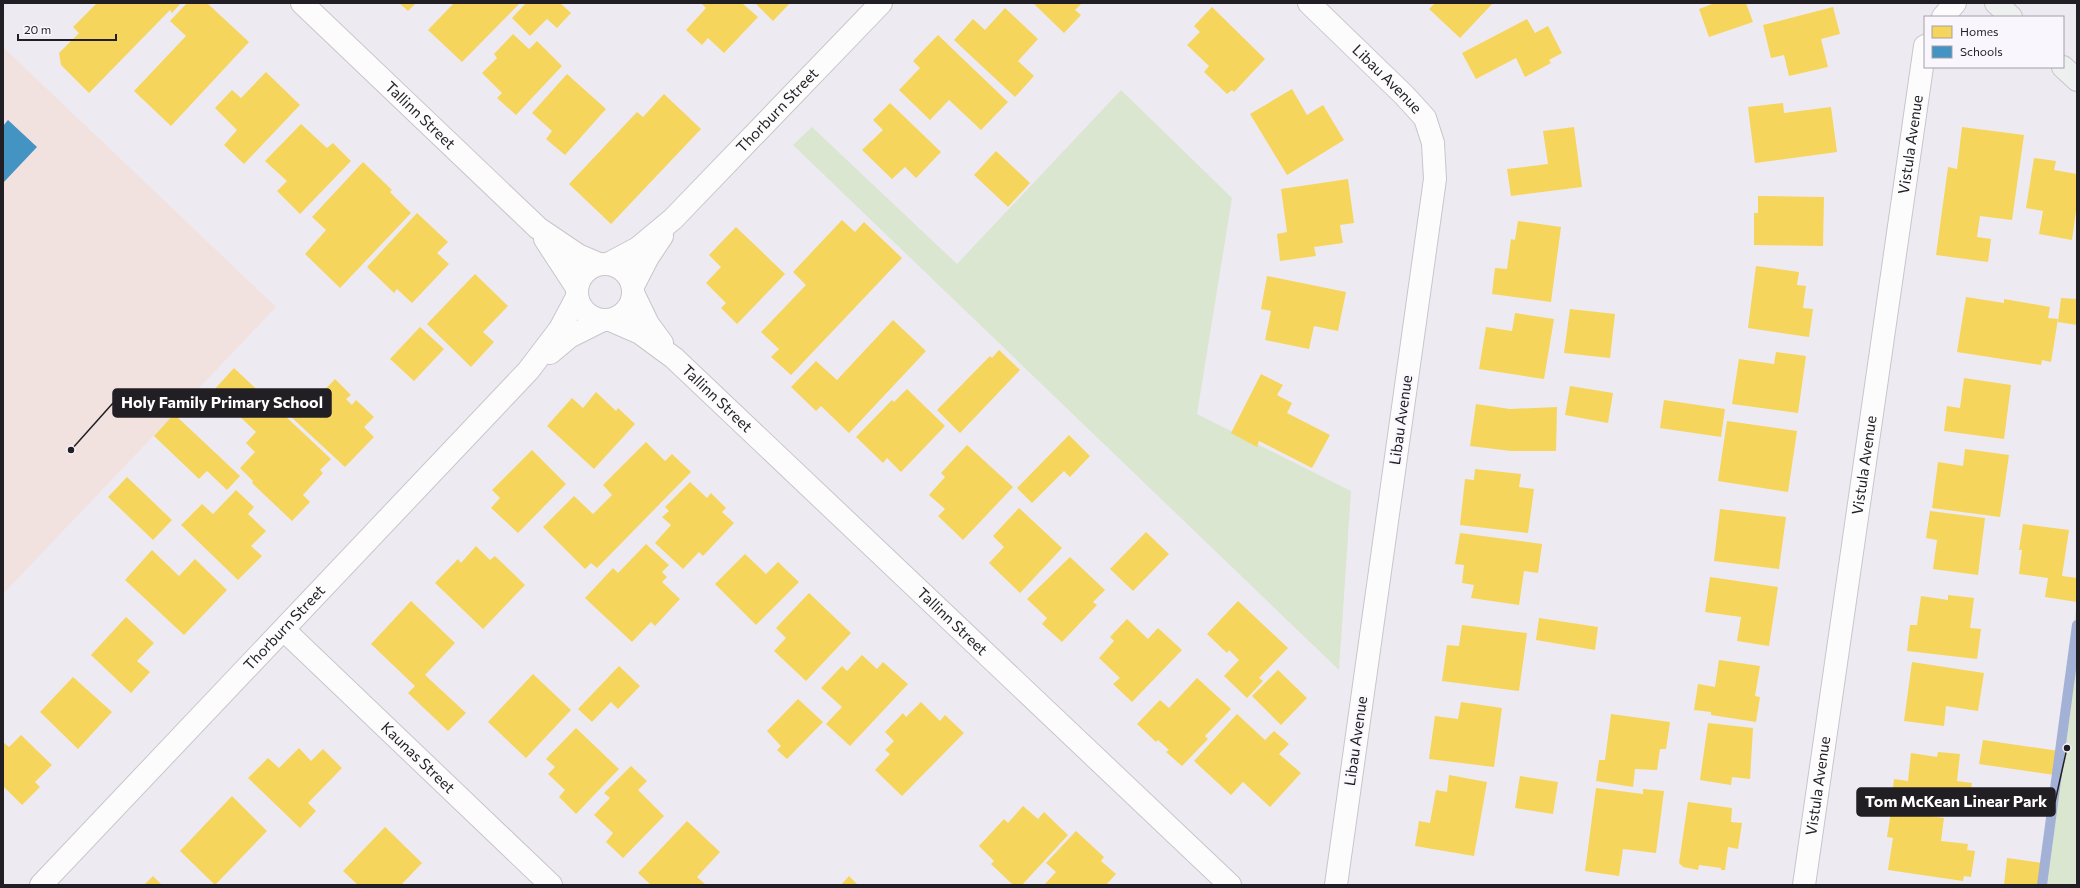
<svg xmlns="http://www.w3.org/2000/svg" width="2080" height="888" viewBox="0 0 2080 888" font-family="Commissioner,sans-serif">
  <style>
    .education { fill: #f1e2df }
    .green { fill: #dae6d0 }
    .homes { fill: #f6d55c }
    .schools { fill: #4393c3 }
    .lines { fill: none; stroke-linecap: round; stroke-linejoin: round }
    .stream { stroke: #a2b1d5; stroke-width: 10 }
    .minor-casing { stroke: #c9c5cb; stroke-width: 24 }
    .secondary-casing { stroke: #c9c5cb; stroke-width: 24 }
    .minor { stroke: #fcfcfd; stroke-width: 22 }
    .secondary { stroke: #edf0ef; stroke-width: 22 }
    .labels { text-anchor: middle; stroke-width: 4; stroke-linejoin: round; paint-order: stroke }
    .street-label { font-size: 15px; fill: #221f24; stroke: #faf6fe }
    .leader { fill: none; stroke: #221f24; stroke-width: 1.5 }
    .callout-dot { fill: #221f24; stroke: #faf6fe; stroke-width: 1.5 }
    .callout { fill: #221f24; stroke: #221f24; stroke-width: 1.5 }
    .callout-label { font-size: 16px; text-anchor: middle; font-weight: bold; fill: #fff }
  </style>
  <rect width="100%" height="100%" fill="#eeeaf1"/>
  <path class="education" d="M 3,47 L 276,307 L 3,594 Z"/>
  <path class="green" d="M 1121,90 L 1232,198 L 1197,414 L 1351,491 L 1339,670 L 793,145 L 812,127 L 957,264 Z
    M 2077,601 L 2077,885 L 2038,885 Z"/>
  <path class="homes" d="M 97,3 L 181,3 L 172,13 L 170,10 L 89,93 L 61,65 L 59,53 L 79,33 L 73,27 Z
    M 187,3 L 207,3 L 249,42 L 171,126 L 134,91 L 186,36 L 170,21 Z
    M 399,3 L 416,3 L 408,11 Z
    M 454,3 L 520,3 L 462,62 L 428,30 Z
    M 526,3 L 560,3 L 571,13 L 557,28 L 547,19 L 530,36 L 512,18 Z
    M 701,3 L 742,3 L 758,17 L 724,53 L 708,38 L 702,45 L 686,30 L 706,8 Z
    M 755,3 L 790,3 L 773,21 Z
    M 1033,3 L 1082,3 L 1075,10 L 1081,15 L 1064,33 Z
    M 1435,3 L 1493,3 L 1460,38 L 1429,9 Z
    M 1715,3 L 1746,3 L 1753,22 L 1709,37 L 1699,9 Z
    M 1212,7 L 1265,59 L 1234,92 L 1232,90 L 1227,94 L 1204,72 L 1209,66 L 1187,45 L 1200,32 L 1194,26 Z
    M 1833,7 L 1840,34 L 1821,39 L 1828,67 L 1789,76 L 1784,55 L 1771,58 L 1763,25 Z
    M 1005,8 L 1038,39 L 1018,61 L 1034,76 L 1015,97 L 954,40 L 973,19 L 985,30 Z
    M 1527,19 L 1535,33 L 1548,26 L 1562,53 L 1549,60 L 1551,63 L 1525,77 L 1516,58 L 1476,79 L 1462,53 Z
    M 513,34 L 529,49 L 537,41 L 562,66 L 516,115 L 497,98 L 502,93 L 482,73 L 497,58 L 494,54 Z
    M 938,35 L 1008,102 L 981,130 L 949,100 L 930,120 L 899,90 L 920,68 L 913,61 Z
    M 266,72 L 300,105 L 244,164 L 224,145 L 237,130 L 215,108 L 232,90 L 241,98 Z
    M 567,74 L 606,109 L 565,155 L 546,139 L 552,131 L 532,113 Z
    M 1292,89 L 1307,115 L 1323,105 L 1344,140 L 1287,175 L 1250,114 Z
    M 664,94 L 701,129 L 611,224 L 569,184 L 637,112 L 643,117 Z
    M 890,103 L 941,152 L 916,178 L 905,167 L 892,179 L 862,150 L 883,130 L 873,120 Z
    M 1783,103 L 1784,113 L 1831,107 L 1837,152 L 1755,163 L 1748,107 Z
    M 301,124 L 327,148 L 333,143 L 351,161 L 300,214 L 277,191 L 287,181 L 265,161 Z
    M 1574,127 L 1582,187 L 1511,196 L 1507,169 L 1548,164 L 1543,131 Z
    M 1962,127 L 2024,135 L 2012,220 L 1980,216 L 1977,237 L 1991,239 L 1988,262 L 1936,255 L 1948,167 L 1957,169 Z
    M 996,151 L 1030,183 L 1008,207 L 974,175 Z
    M 2034,158 L 2056,161 L 2054,170 L 2077,174 L 2077,203 L 2072,240 L 2039,234 L 2043,211 L 2026,208 Z
    M 363,162 L 392,190 L 390,192 L 411,213 L 340,288 L 305,254 L 326,230 L 312,217 Z
    M 1348,179 L 1354,223 L 1340,225 L 1343,243 L 1314,247 L 1316,256 L 1280,261 L 1277,234 L 1287,232 L 1281,189 Z
    M 1758,196 L 1824,197 L 1823,246 L 1754,245 L 1754,213 L 1758,213 Z
    M 417,213 L 448,242 L 437,253 L 449,264 L 412,303 L 397,289 L 394,293 L 367,267 Z
    M 842,220 L 855,232 L 864,222 L 902,258 L 791,375 L 771,357 L 779,349 L 761,332 L 806,285 L 793,272 Z
    M 1518,221 L 1561,227 L 1551,302 L 1492,294 L 1495,268 L 1507,269 L 1511,239 L 1515,240 Z
    M 736,227 L 785,274 L 737,324 L 721,308 L 726,303 L 706,283 L 721,267 L 709,255 Z
    M 1756,266 L 1799,272 L 1797,285 L 1806,286 L 1803,308 L 1813,309 L 1809,337 L 1748,328 Z
    M 475,274 L 508,306 L 483,332 L 494,342 L 471,367 L 427,324 Z
    M 1267,276 L 1346,292 L 1338,331 L 1314,326 L 1309,349 L 1265,340 L 1271,311 L 1261,309 Z
    M 1966,297 L 2004,303 L 2004,299 L 2050,307 L 2048,318 L 2058,319 L 2051,362 L 2042,360 L 2041,365 L 1957,352 Z
    M 2061,298 L 2077,299 L 2077,325 L 2058,322 Z
    M 1570,309 L 1615,314 L 1610,358 L 1564,353 Z
    M 1515,313 L 1554,319 L 1544,379 L 1479,369 L 1486,327 L 1512,331 Z
    M 893,320 L 926,351 L 849,433 L 821,406 L 816,411 L 791,387 L 816,361 L 837,380 Z
    M 420,327 L 444,349 L 414,381 L 390,359 Z
    M 999,350 L 1020,370 L 960,433 L 937,410 L 990,356 L 992,358 Z
    M 1776,352 L 1806,356 L 1798,413 L 1732,404 L 1739,359 L 1774,364 Z
    M 234,368 L 331,459 L 320,470 L 323,473 L 303,495 L 310,502 L 292,521 L 252,483 L 253,481 L 240,468 L 255,452 L 246,443 L 256,432 L 213,391 Z
    M 1261,374 L 1283,385 L 1277,395 L 1292,403 L 1287,413 L 1330,435 L 1312,468 L 1259,441 L 1257,447 L 1231,433 Z
    M 1964,378 L 2011,385 L 2004,439 L 1944,431 L 1947,406 L 1960,408 Z
    M 335,379 L 351,395 L 346,399 L 352,405 L 356,400 L 374,417 L 364,427 L 374,437 L 345,467 L 289,415 L 312,391 L 318,397 Z
    M 1570,386 L 1613,393 L 1608,423 L 1565,415 Z
    M 907,389 L 945,426 L 901,472 L 887,458 L 883,463 L 856,437 L 892,400 L 894,402 Z
    M 596,392 L 616,411 L 618,408 L 635,424 L 594,469 L 547,426 L 572,398 L 583,408 Z
    M 1664,400 L 1725,409 L 1721,437 L 1660,428 Z
    M 1476,404 L 1510,409 L 1557,407 L 1556,451 L 1511,451 L 1470,446 Z
    M 174,414 L 240,476 L 227,490 L 207,471 L 199,479 L 154,436 Z
    M 1727,421 L 1797,431 L 1788,492 L 1718,481 Z
    M 1069,435 L 1090,456 L 1070,477 L 1064,471 L 1032,503 L 1017,488 Z
    M 646,442 L 665,461 L 672,454 L 691,472 L 597,568 L 591,563 L 585,569 L 543,527 L 574,496 L 593,514 L 612,495 L 603,485 Z
    M 967,445 L 1013,487 L 963,540 L 938,516 L 945,509 L 929,495 L 945,477 L 941,473 Z
    M 1965,449 L 2009,455 L 2000,517 L 1932,508 L 1938,462 L 1963,466 Z
    M 532,450 L 566,484 L 518,533 L 491,508 L 500,498 L 492,490 Z
    M 1475,469 L 1521,474 L 1519,487 L 1534,489 L 1528,533 L 1460,525 L 1465,479 L 1474,480 Z
    M 127,477 L 172,520 L 153,540 L 108,497 Z
    M 690,482 L 707,498 L 711,493 L 726,508 L 722,512 L 734,523 L 703,556 L 699,552 L 683,569 L 655,543 L 671,525 L 662,517 L 669,511 L 665,507 Z
    M 236,490 L 254,507 L 248,514 L 266,531 L 251,546 L 262,556 L 238,580 L 181,525 L 202,504 L 213,514 Z
    M 1019,508 L 1062,548 L 1020,593 L 989,563 L 1004,547 L 993,536 Z
    M 1720,509 L 1786,517 L 1779,569 L 1714,561 Z
    M 1930,511 L 1985,518 L 1978,575 L 1933,569 L 1937,540 L 1926,538 Z
    M 2023,524 L 2069,530 L 2062,576 L 2077,578 L 2077,602 L 2045,597 L 2048,578 L 2019,574 L 2022,550 L 2019,550 Z
    M 1146,532 L 1169,554 L 1133,591 L 1110,569 Z
    M 1460,533 L 1542,544 L 1538,573 L 1524,571 L 1519,605 L 1471,598 L 1474,585 L 1462,583 L 1464,565 L 1455,564 Z
    M 646,544 L 669,565 L 662,572 L 667,577 L 662,582 L 680,599 L 655,626 L 651,622 L 632,642 L 585,598 L 613,568 L 618,573 Z
    M 476,546 L 490,560 L 495,556 L 525,585 L 483,629 L 435,583 L 458,559 L 461,563 Z
    M 152,550 L 179,576 L 195,559 L 227,590 L 184,635 L 125,580 Z
    M 745,554 L 766,574 L 778,562 L 799,582 L 756,625 L 715,584 Z
    M 1070,557 L 1105,590 L 1093,602 L 1097,605 L 1062,642 L 1042,624 L 1047,618 L 1027,599 Z
    M 1710,577 L 1778,587 L 1769,646 L 1737,641 L 1741,617 L 1705,612 Z
    M 809,593 L 851,633 L 806,681 L 774,651 L 786,638 L 776,628 Z
    M 1948,595 L 1974,598 L 1970,628 L 1981,629 L 1977,659 L 1907,651 L 1910,625 L 1917,625 L 1921,596 L 1948,600 Z
    M 411,601 L 455,643 L 425,675 L 466,713 L 448,731 L 408,693 L 415,686 L 371,644 Z
    M 1238,601 L 1288,648 L 1259,678 L 1263,681 L 1247,698 L 1224,676 L 1239,660 L 1229,650 L 1227,653 L 1207,634 Z
    M 126,617 L 154,643 L 137,661 L 150,672 L 131,693 L 91,655 Z
    M 1539,618 L 1598,627 L 1595,650 L 1536,640 Z
    M 1127,619 L 1148,639 L 1158,628 L 1182,650 L 1132,702 L 1113,684 L 1120,678 L 1099,658 L 1114,641 L 1110,637 Z
    M 1462,625 L 1527,633 L 1519,691 L 1442,681 L 1447,645 L 1459,646 Z
    M 862,655 L 877,669 L 883,662 L 908,684 L 850,746 L 826,724 L 842,707 L 821,688 L 842,666 L 847,671 Z
    M 1719,660 L 1760,666 L 1755,696 L 1760,697 L 1756,722 L 1711,715 L 1711,712 L 1694,710 L 1698,684 L 1715,687 Z
    M 1912,662 L 1984,673 L 1978,711 L 1946,706 L 1944,726 L 1904,721 Z
    M 619,666 L 640,686 L 618,709 L 611,702 L 592,722 L 578,709 Z
    M 1278,670 L 1307,698 L 1281,725 L 1252,696 Z
    M 533,674 L 571,710 L 526,758 L 488,722 Z
    M 73,677 L 112,712 L 78,749 L 40,712 Z
    M 1197,678 L 1231,709 L 1205,736 L 1208,739 L 1182,766 L 1166,752 L 1169,750 L 1158,740 L 1156,742 L 1137,724 L 1160,700 L 1169,708 Z
    M 798,699 L 823,722 L 787,759 L 777,750 L 781,746 L 767,731 Z
    M 921,702 L 940,721 L 945,715 L 964,733 L 902,796 L 875,770 L 890,754 L 885,750 L 894,741 L 885,732 L 903,713 L 906,717 Z
    M 1461,702 L 1502,708 L 1494,767 L 1429,759 L 1435,716 L 1458,719 Z
    M 1237,714 L 1265,740 L 1274,731 L 1289,744 L 1279,754 L 1301,773 L 1270,807 L 1243,782 L 1231,795 L 1194,761 Z
    M 1611,714 L 1670,722 L 1666,749 L 1660,749 L 1657,770 L 1635,769 L 1633,787 L 1596,781 L 1599,760 L 1605,760 Z
    M 1708,723 L 1753,728 L 1750,779 L 1732,777 L 1731,785 L 1700,780 Z
    M 576,728 L 619,769 L 576,814 L 559,797 L 565,790 L 548,774 L 555,767 L 546,759 Z
    M 21,735 L 52,765 L 35,782 L 40,787 L 22,805 L 3,786 L 3,742 L 9,747 Z
    M 1983,740 L 2059,751 L 2055,775 L 1979,764 Z
    M 299,748 L 311,761 L 323,749 L 342,768 L 308,803 L 316,811 L 300,828 L 248,778 L 268,758 L 279,768 Z
    M 1938,752 L 1960,754 L 1957,781 L 1972,783 L 1968,814 L 1891,804 L 1894,779 L 1908,781 L 1911,753 L 1937,757 Z
    M 631,766 L 647,781 L 638,790 L 664,816 L 623,858 L 606,842 L 613,833 L 594,815 L 610,798 L 604,793 Z
    M 1449,775 L 1487,782 L 1474,856 L 1415,846 L 1419,821 L 1430,823 L 1436,790 L 1447,792 Z
    M 1520,776 L 1558,782 L 1553,814 L 1515,808 Z
    M 1596,788 L 1643,794 L 1643,789 L 1664,791 L 1656,853 L 1623,849 L 1619,876 L 1585,871 Z
    M 232,796 L 267,831 L 215,885 L 180,851 Z
    M 1688,802 L 1732,808 L 1731,822 L 1742,823 L 1738,849 L 1728,847 L 1725,870 L 1721,870 L 1721,868 L 1699,865 L 1698,870 L 1683,867 L 1679,863 Z
    M 1023,806 L 1038,819 L 1044,812 L 1068,835 L 1022,885 L 1013,885 L 991,864 L 994,861 L 979,846 L 1004,819 L 1008,823 Z
    M 1891,811 L 1944,818 L 1941,841 L 1968,844 L 1967,850 L 1975,851 L 1971,877 L 1964,876 L 1963,881 L 1888,870 L 1893,838 L 1887,837 Z
    M 687,821 L 720,852 L 697,877 L 706,885 L 651,885 L 638,873 Z
    M 385,827 L 422,863 L 401,885 L 358,885 L 343,871 Z
    M 1076,831 L 1104,857 L 1101,861 L 1116,874 L 1106,885 L 1044,885 L 1056,872 L 1046,863 Z
    M 2007,858 L 2042,863 L 2039,885 L 2004,885 Z
    M 153,876 L 162,885 L 144,885 Z
    M 849,876 L 858,885 L 841,885 Z"/>
  <path class="schools" d="M 8,120 L 37,147 L 3,183 L 3,126 Z"/>
  <g class="lines">
    <path class="stream" d="M 2042,885 L 2077,625"/>
    <g class="minor-casing">
      <g id="minor">
        <path id="s1" d="M 302,3 L 538,228 L 578,255 L 599,264"/>
        <path id="s2" d="M 1309,3 L 1404,95 L 1425,118 L 1433,143 L 1435,179 L 1336,885"/>
        <path d="M 1943,17 L 1955,3"/>
        <path d="M 545,239 L 577,288"/>
        <circle cx="605" cy="292" r="28"/>
        <path id="s3" d="M 608,264 L 638,248 L 673,219 L 881,3"/>
        <path d="M 633,286 L 648,257 L 662,236"/>
        <path d="M 634,295 L 648,324 L 662,343"/>
        <path id="s4" d="M 610,320 L 640,333 L 674,358 L 1230,885"/>
        <path d="M 550,353 L 569,337 L 601,321"/>
        <path id="s5" d="M 284,630 L 551,885"/>
        <path id="s6" d="M 41,885 L 528,371 L 560,329 L 577,297"/>
        <path id="s7" d="M 1804,885 L 1925,46"/>
      </g>
    </g>
    <g class="secondary-casing">
      <path id="secondary" d="M 1996,3 L 2011,17
        M 2063,67 L 2077,80"/>
    </g>
    <use href="#minor" class="minor"/>
    <use href="#secondary" class="secondary"/>
  </g>
  <g class="labels">
    <g class="street-label">
      <text dy="5" stroke="none"><textPath href="#s2" startOffset="109">Libau Avenue</textPath></text>
      <text dy="5" stroke="none"><textPath href="#s3" startOffset="230">Thorburn Street</textPath></text>
      <text dy="5" stroke="none"><textPath href="#s1" startOffset="163">Tallinn Street</textPath></text>
      <text dy="5" stroke="none"><textPath href="#s7" startOffset="748">Vistula Avenue</textPath></text>
      <text dy="5" stroke="none"><textPath href="#s4" startOffset="134">Tallinn Street</textPath></text>
      <text transform="translate(1401 420) rotate(-82)" y="5">Libau Avenue</text>
      <text dy="5" stroke="none"><textPath href="#s7" startOffset="424">Vistula Avenue</textPath></text>
      <text dy="5" stroke="none"><textPath href="#s4" startOffset="458">Tallinn Street</textPath></text>
      <text dy="5" stroke="none"><textPath href="#s6" startOffset="354">Thorburn Street</textPath></text>
      <text transform="translate(1356 741) rotate(-82)" y="5">Libau Avenue</text>
      <text dy="5" stroke="none"><textPath href="#s5" startOffset="185">Kaunas Street</textPath></text>
      <text dy="5" stroke="none"><textPath href="#s7" startOffset="100">Vistula Avenue</textPath></text>
    </g>
  </g>
  <path class="leader" d="M71 450L113 403M2067 748L2055 802"/>
  <g class="callout-dot">
    <circle cx="71" cy="450" r="4"/>
    <circle cx="2067" cy="748" r="4"/>
  </g>
  <g class="callout">
    <rect x="113" y="389" width="218" height="28" rx="4"/>
    <rect x="1857" y="788" width="198" height="28" rx="4"/>
  </g>
  <g class="callout-label">
    <text x="222" y="408">Holy Family Primary School</text>
    <text x="1956" y="807">Tom McKean Linear Park</text>
  </g>
  <rect width="2080" height="888" fill="none" stroke="#221f24" stroke-width="8"/>
  <rect x="1924" y="16" width="140" height="52" fill="#faf6fe" stroke="#a4a0a7"/>
  <rect x="1932" y="26" width="20" height="12" fill="#f6d55c" stroke="#a4a0a7"/>
  <text x="1960" y="36" font-size="12" fill="#221f24">Homes</text>
  <rect x="1932" y="46" width="20" height="12" fill="#4393c3" stroke="#a4a0a7"/>
  <text x="1960" y="56" font-size="12" fill="#221f24">Schools</text>
  <path d="M18 34v6h98v-6" fill="none" stroke="#221f24" stroke-width="2"/>
  <text x="24" y="34" font-size="12" fill="#221f24" stroke="#faf6fe" stroke-width="3" paint-order="stroke">20 m</text>
</svg>
